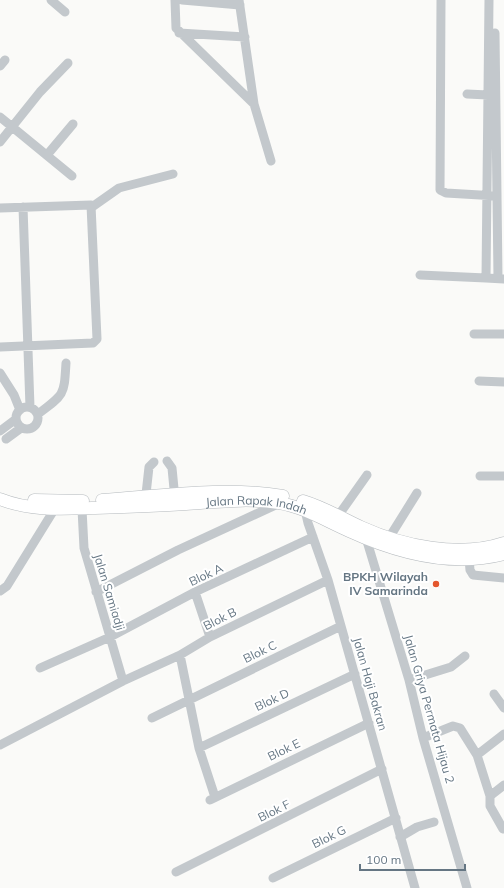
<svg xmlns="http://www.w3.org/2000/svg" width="504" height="888" viewBox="0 0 504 888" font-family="Mulish,sans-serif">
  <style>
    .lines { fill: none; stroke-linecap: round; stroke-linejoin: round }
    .major-casing { stroke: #b5babe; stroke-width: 13 }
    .minor { stroke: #c3c8cc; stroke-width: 9 }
    .major { stroke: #fff; stroke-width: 12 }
    .poi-dot { fill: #e4572e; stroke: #fff; stroke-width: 1.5 }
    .labels { text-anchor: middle; stroke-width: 4; stroke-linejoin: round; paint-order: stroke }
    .street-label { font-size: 12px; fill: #657683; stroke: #fff }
    .poi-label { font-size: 12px; font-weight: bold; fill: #657683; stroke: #fff; text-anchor: end }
  </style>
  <rect width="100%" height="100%" fill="#fafaf8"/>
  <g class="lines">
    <g class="major-casing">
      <g id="major">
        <path id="s1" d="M 0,499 C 30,511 61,509 92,508 C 123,507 155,506 186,504 C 217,502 248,498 279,503 C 304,507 326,521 349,531 C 397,553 451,568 504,554"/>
        <path d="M 34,500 L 83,501"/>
        <path d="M 102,500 C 161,496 224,486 283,496"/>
        <path d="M 303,501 C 323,507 342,518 361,527 C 403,546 459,558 504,543"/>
      </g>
    </g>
    <path class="minor" d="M 51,0 L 65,12
      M 175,0 L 176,28 L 254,104
      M 182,0 L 240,5
      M 239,0 L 254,104 L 271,161
      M 441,0 L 440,190 L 446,193 L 497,196
      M 489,0 L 486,278 L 504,279
      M 179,33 L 245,37
      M 495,33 L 498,278
      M 0,66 L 5,60
      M 467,94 L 488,95
      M 0,117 L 72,176
      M 0,142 L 40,92 L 68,63
      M 47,155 L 73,124
      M 23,207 L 30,407
      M 92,207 L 119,188 L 173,174
      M 0,208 L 91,205 L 97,339 L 93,343 L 0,347
      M 420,275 L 486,278
      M 474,334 L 504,334
      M 0,373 L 14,395 L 20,410
      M 479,381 L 504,382
      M16 418a11 11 0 1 1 22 0a11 11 0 1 1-22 0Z
      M 38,414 C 65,394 64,395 66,363
      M 0,431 L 16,419
      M 6,439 L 21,428
      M 167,461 L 172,468 L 175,499
      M 480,476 L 504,476
      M 145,503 L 149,467 L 154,462
      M 82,509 L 84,548 L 123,681
      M 305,510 L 308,523 L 328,580 L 415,888
      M 338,516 L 367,475
      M 366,538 L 409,680 L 423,738 L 467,888
      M 389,538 L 417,493
      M 469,559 L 470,570 L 473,575 L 504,578
      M 0,591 L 7,586 L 54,510
      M 96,592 L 178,550 L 280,503
      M 195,592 L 210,637
      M 180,655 L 199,748 L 215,797
      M 40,668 L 110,637 L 195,592 L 313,537
      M 409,680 L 451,667 L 465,656
      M 494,694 L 504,708
      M 152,718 L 341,626
      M 423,738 L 453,726 L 460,728 L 477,755 L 490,796 L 490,806 L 503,829
      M 0,745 L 123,681 L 180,655 L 210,637 L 328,580
      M 199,748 L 355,674
      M 477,755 L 504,734
      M 490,796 L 504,785
      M 210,800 L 369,723
      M 400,837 L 417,827 L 434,822
      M 176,872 L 382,769
      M 273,878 L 396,818"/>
    <use href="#major" class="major"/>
  </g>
  <circle class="poi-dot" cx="436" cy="584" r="4"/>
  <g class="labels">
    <g class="street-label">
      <text dy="4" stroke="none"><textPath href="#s1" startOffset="258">Jalan Rapak Indah</textPath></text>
      <text transform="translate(206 575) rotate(-25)" y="4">Blok A</text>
      <text transform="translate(109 592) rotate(73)" y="4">Jalan Samiadji</text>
      <text transform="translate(220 619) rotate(-27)" y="4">Blok B</text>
      <text transform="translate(260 652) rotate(-26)" y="4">Blok C</text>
      <text transform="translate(370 684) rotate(74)" y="4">Jalan Haji Bakran</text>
      <text transform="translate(272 700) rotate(-25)" y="4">Blok D</text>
      <text transform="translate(429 709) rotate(74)" y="4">Jalan Griya Permata Hijau 2</text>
      <text transform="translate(284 750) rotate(-26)" y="4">Blok E</text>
      <text transform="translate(274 811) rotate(-26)" y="4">Blok F</text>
      <text transform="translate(329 837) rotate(-26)" y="4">Blok G</text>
    </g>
    <g class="poi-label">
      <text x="428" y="581">BPKH Wilayah<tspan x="428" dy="14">IV Samarinda</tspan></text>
    </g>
  </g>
  <path d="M360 864v6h105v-6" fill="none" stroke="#657683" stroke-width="2"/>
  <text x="366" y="864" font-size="12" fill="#657683" stroke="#ffffff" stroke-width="3" paint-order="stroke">100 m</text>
</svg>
